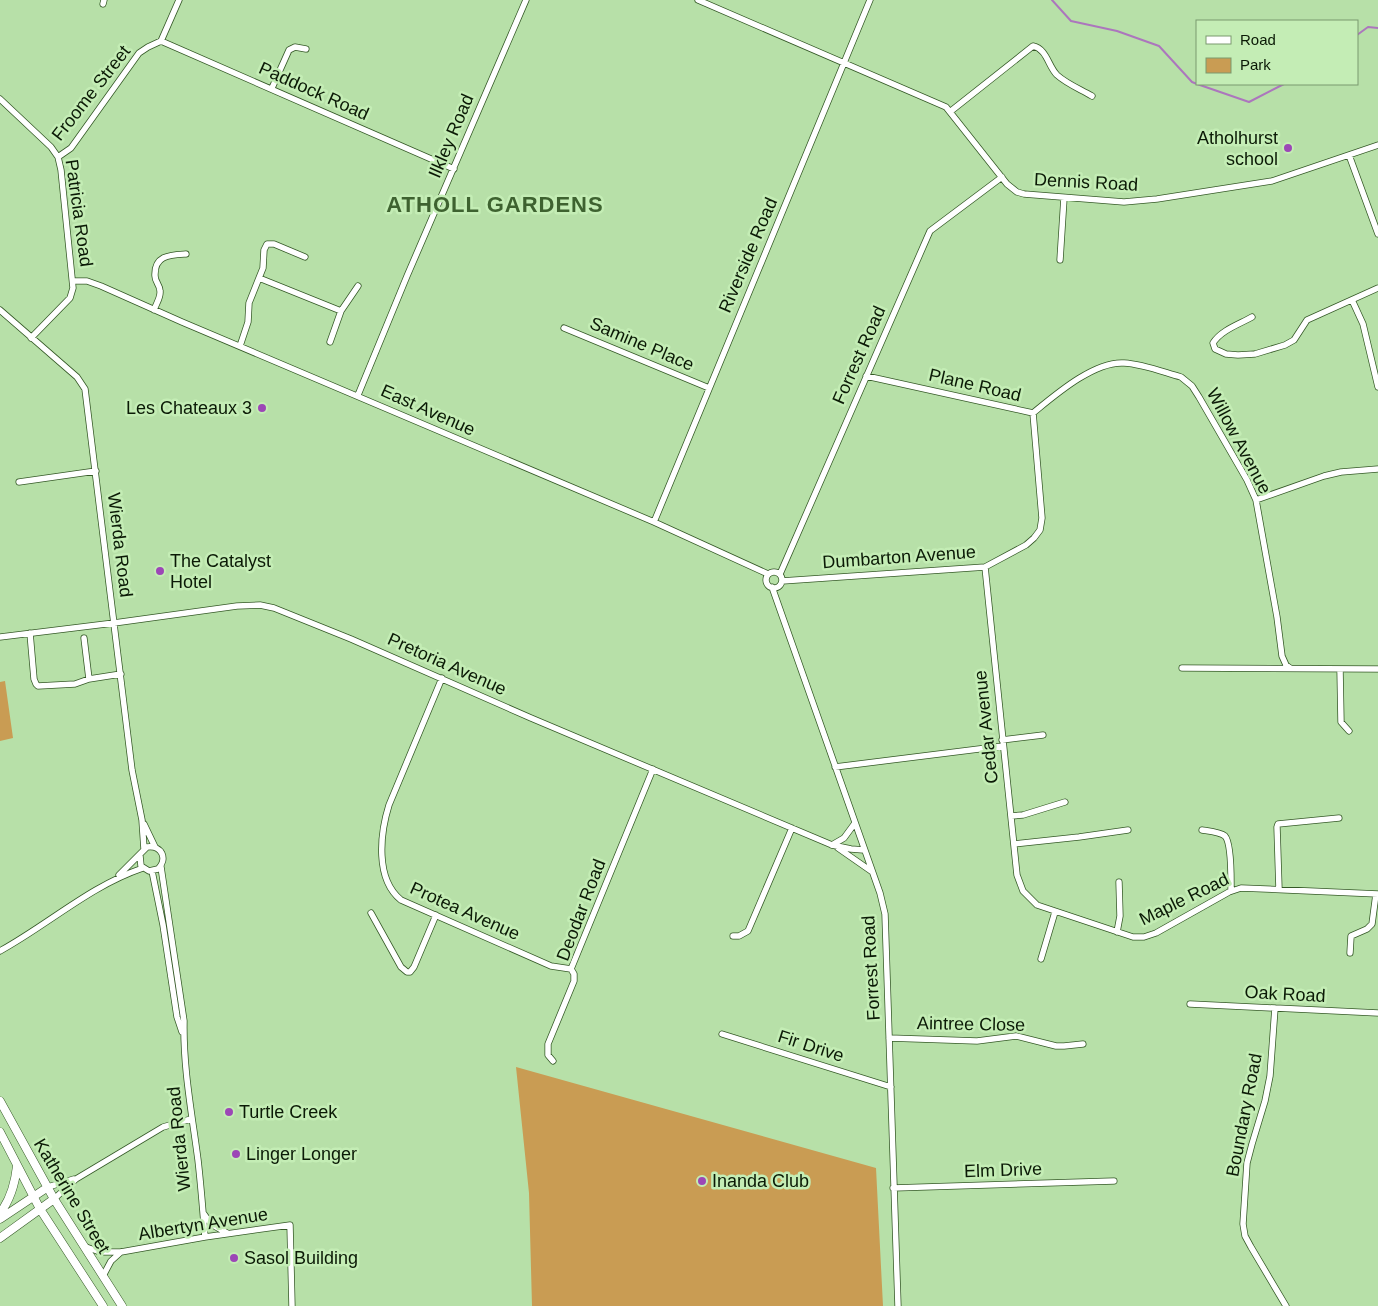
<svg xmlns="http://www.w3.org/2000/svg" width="1378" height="1306" viewBox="0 0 1378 1306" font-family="Arial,sans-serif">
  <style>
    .green { fill: #c99c53 }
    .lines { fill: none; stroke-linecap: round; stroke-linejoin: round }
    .stream { stroke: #ac76bd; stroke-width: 2 }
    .street-casing { stroke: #355927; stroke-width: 7 }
    .secondary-casing { stroke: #355927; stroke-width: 9 }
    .street { stroke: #fff; stroke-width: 5.5 }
    .secondary { stroke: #fff; stroke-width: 8 }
    .poi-dot { fill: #9c47b6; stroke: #c4edb5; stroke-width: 2 }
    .labels { text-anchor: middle; stroke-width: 5; stroke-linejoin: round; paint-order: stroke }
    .street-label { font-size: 18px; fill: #0b1a06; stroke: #c4edb5 }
    .poi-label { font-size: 18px; fill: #0b1a06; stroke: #c4edb5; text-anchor: start }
    .district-label { font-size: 22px; font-weight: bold; letter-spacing: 1px; fill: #3e6230; stroke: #c4edb5 }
  </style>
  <rect width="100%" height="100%" fill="#b7e0a8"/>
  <path class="green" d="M 5,681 L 13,738 L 0,741 L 0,682 Z
    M 516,1067 L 876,1168 L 883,1306 L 532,1306 L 529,1193 Z"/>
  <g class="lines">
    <path class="stream" d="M 1052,0 L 1071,21 L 1117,31 L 1159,46 L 1192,82 L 1197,84
      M 1357,35 L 1368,27 L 1378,28
      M 1197,84 L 1249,102 L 1284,84"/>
    <g class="street-casing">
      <path id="street" d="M 698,0 L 946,107 L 1007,184 L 1017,192 L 1024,194 L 1124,202 L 1157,199 L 1272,181 L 1378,145
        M 103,4 L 104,0
        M 161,41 L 454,169
        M 272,88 L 289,50 L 295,47 L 306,49
        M 0,99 L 51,147 L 58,157 L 61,170 L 73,288 L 70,298 L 31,338
        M 951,111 L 1033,46 C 1047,49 1048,66 1057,75 C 1067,84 1080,89 1092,96
        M 1349,155 L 1378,234
        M 58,157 L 71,148 L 139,53 L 148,47 L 161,41 L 179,0
        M 1060,260 L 1064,198
        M 259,278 L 341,311
        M 73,281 L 87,281 L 101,286 L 182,322 L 654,522 L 768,574
        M 1352,300 L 1363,324 L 1378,387
        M 0,310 L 77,377 L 85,389 L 132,770 L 142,820 L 144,849
        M 154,310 C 156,304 161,297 160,291 C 160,285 155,282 155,276 C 154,255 170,255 186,254
        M 1252,317 C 1240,324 1221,330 1213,343 L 1215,349 L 1226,354 L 1238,355 L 1255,354 L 1285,345 L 1294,340 L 1307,320 L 1378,288
        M 564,328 L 709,388
        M 330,342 L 341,311 L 358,286
        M 240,346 L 248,322 L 249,303 L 263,268 L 264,250 L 267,244 L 274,244 L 305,257
        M 866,376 L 1033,413 C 1055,395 1094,361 1124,363 C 1143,364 1163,372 1181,377 L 1192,386 L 1199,397 L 1247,480 L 1256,500 L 1277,617 L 1282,656 L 1286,665 L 1290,668
        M 358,395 L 407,276 L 526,0
        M 19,482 L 96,471
        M 1256,500 L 1324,476 L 1341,472 L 1378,469
        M 654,522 L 870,0
        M 985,567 L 1017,875 L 1023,891 L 1037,905 L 1133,937 L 1144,937 L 1156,933 L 1229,892 L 1241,888 L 1378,894
        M766 580a8 8 0 1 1 16 0a8 8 0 1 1-16 0Z
        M 780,574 L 930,231 L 1002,177
        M 782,581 L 985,567 L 1026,545 L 1034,538 L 1040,530 L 1042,518 L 1033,413
        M 772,587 L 880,893 L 885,914 L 898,1306
        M 30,633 L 34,679 L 36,684 L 38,686 L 75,684 L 89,679 L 121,674
        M 0,637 L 114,623 L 237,606 L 260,605 L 274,608 L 351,639 L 531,718 L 832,845 L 851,849 L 864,850
        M 84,638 L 89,679
        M 1182,668 L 1378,669
        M 1340,669 L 1341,722 L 1349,731
        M 442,678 L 389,805 C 380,834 375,879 401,900 L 551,966 L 571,969
        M 1002,740 L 1043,735
        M 835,767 L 1003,746
        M 1011,816 L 1023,815 L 1065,802
        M 144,824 L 155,847
        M 1202,830 C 1208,831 1220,832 1225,836 C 1232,844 1231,880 1231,891
        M 1014,844 L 1079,837 L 1128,830
        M 832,845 L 844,838 L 855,823
        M 838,848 L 871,871
        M 161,867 L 184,1021 C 183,1068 192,1114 198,1160 C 201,1186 203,1212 205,1237
        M 152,871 L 163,925 L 177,1017 L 182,1032
        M 119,875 L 147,847 C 162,845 168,859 158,869 L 149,871 L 141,866 L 140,856
        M 1279,889 L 1277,827 L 1278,824 L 1339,818
        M 371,913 L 401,967 L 407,972 L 410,972 L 414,967 L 436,915
        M 1117,932 L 1120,916 L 1119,882
        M 733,936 L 739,936 L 748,931 L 792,828
        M 0,951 C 49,924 90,886 143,868
        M 1350,953 L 1351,936 L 1367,929 L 1372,924 L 1376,894
        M 1041,959 L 1055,912
        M 571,969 L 653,769
        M 1190,1004 L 1378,1013
        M 1275,1008 L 1270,1076 L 1265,1101 L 1252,1144 L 1247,1163 L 1243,1224 L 1245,1236 L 1251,1247 L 1286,1306
        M 722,1034 L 891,1087
        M 889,1038 L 977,1041 L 1016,1036 L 1056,1046 L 1064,1046 L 1083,1044
        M 553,1061 L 548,1055 L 548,1044 L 574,981 L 574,974 L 571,969
        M 48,1187 L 74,1179
        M 893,1188 L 1114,1181
        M 54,1199 L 76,1179 L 163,1127 L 191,1119
        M 204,1214 L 211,1224 L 227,1233
        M 86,1247 L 100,1252 L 121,1252 L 205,1237 L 290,1225 L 292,1306
        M 103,1276 L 111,1261 L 121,1252"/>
    </g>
    <g class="secondary-casing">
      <path id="secondary" d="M 0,1101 L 54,1199 L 122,1306
        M 0,1132 L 40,1209 L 103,1306
        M 0,1213 C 11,1199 15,1184 17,1166
        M 0,1219 L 48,1187
        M 0,1238 L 54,1199"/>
    </g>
    <use href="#street" class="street"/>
    <use href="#secondary" class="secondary"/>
  </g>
  <g class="poi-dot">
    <circle cx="1288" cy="148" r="5"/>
    <circle cx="262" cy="408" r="5"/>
    <circle cx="160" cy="571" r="5"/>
    <circle cx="229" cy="1112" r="5"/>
    <circle cx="236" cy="1154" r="5"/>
    <circle cx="702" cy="1181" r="5"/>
    <circle cx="234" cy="1258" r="5"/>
  </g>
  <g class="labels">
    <g class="street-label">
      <text transform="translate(314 91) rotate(24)" y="6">Paddock Road</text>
      <text transform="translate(91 93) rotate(-52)" y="6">Froome Street</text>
      <text transform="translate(451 136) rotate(-67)" y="6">Ilkley Road</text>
      <text transform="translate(1086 182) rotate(3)" y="6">Dennis Road</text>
      <text transform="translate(79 213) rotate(82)" y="6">Patricia Road</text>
      <text transform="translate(748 255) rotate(-67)" y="6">Riverside Road</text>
      <text transform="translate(642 344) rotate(23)" y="6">Samine Place</text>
      <text transform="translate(859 355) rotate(-66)" y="6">Forrest Road</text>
      <text transform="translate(975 385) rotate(13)" y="6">Plane Road</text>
      <text transform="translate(428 410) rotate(24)" y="6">East Avenue</text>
      <text transform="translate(1239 441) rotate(62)" y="6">Willow Avenue</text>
      <text transform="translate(120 545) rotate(83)" y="6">Wierda Road</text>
      <text transform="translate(899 557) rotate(-4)" y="6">Dumbarton Avenue</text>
      <text transform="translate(447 664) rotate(24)" y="6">Pretoria Avenue</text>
      <text transform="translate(986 727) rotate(-96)" y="6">Cedar Avenue</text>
      <text transform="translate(1184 899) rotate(-26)" y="6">Maple Road</text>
      <text transform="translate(581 910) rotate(-69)" y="6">Deodar Road</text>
      <text transform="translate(465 911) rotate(24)" y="6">Protea Avenue</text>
      <text transform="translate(871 968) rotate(-93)" y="6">Forrest Road</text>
      <text transform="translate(1285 994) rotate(3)" y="6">Oak Road</text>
      <text transform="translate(971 1024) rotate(1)" y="6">Aintree Close</text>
      <text transform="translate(811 1046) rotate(18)" y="6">Fir Drive</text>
      <text transform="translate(1244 1115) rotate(-79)" y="6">Boundary Road</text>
      <text transform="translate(179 1139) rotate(-96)" y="6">Wierda Road</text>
      <text transform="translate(1003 1170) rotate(-2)" y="6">Elm Drive</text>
      <text transform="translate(72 1196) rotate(59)" y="6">Katherine Street</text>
      <text transform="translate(203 1224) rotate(-9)" y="6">Albertyn Avenue</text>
    </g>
    <g class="poi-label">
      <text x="1278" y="144" text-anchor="end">Atholhurst<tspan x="1278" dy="21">school</tspan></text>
      <text x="252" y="414" text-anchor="end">Les Chateaux 3</text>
      <text x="170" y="567">The Catalyst<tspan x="170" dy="21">Hotel</tspan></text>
      <text x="239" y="1118">Turtle Creek</text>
      <text x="246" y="1160">Linger Longer</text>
      <text x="712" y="1187">Inanda Club</text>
      <text x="244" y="1264">Sasol Building</text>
    </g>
    <g class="district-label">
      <text x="495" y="212">ATHOLL GARDENS</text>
    </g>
  </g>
  <rect x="1196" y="20" width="162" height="65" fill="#c4edb5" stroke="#7a996f"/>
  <rect x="1206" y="36" width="25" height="8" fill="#ffffff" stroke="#7a996f"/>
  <text x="1240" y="45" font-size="15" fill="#0b1a06">Road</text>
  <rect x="1206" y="58" width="25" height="15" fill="#c99c53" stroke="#7a996f"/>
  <text x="1240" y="70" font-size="15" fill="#0b1a06">Park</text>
</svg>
